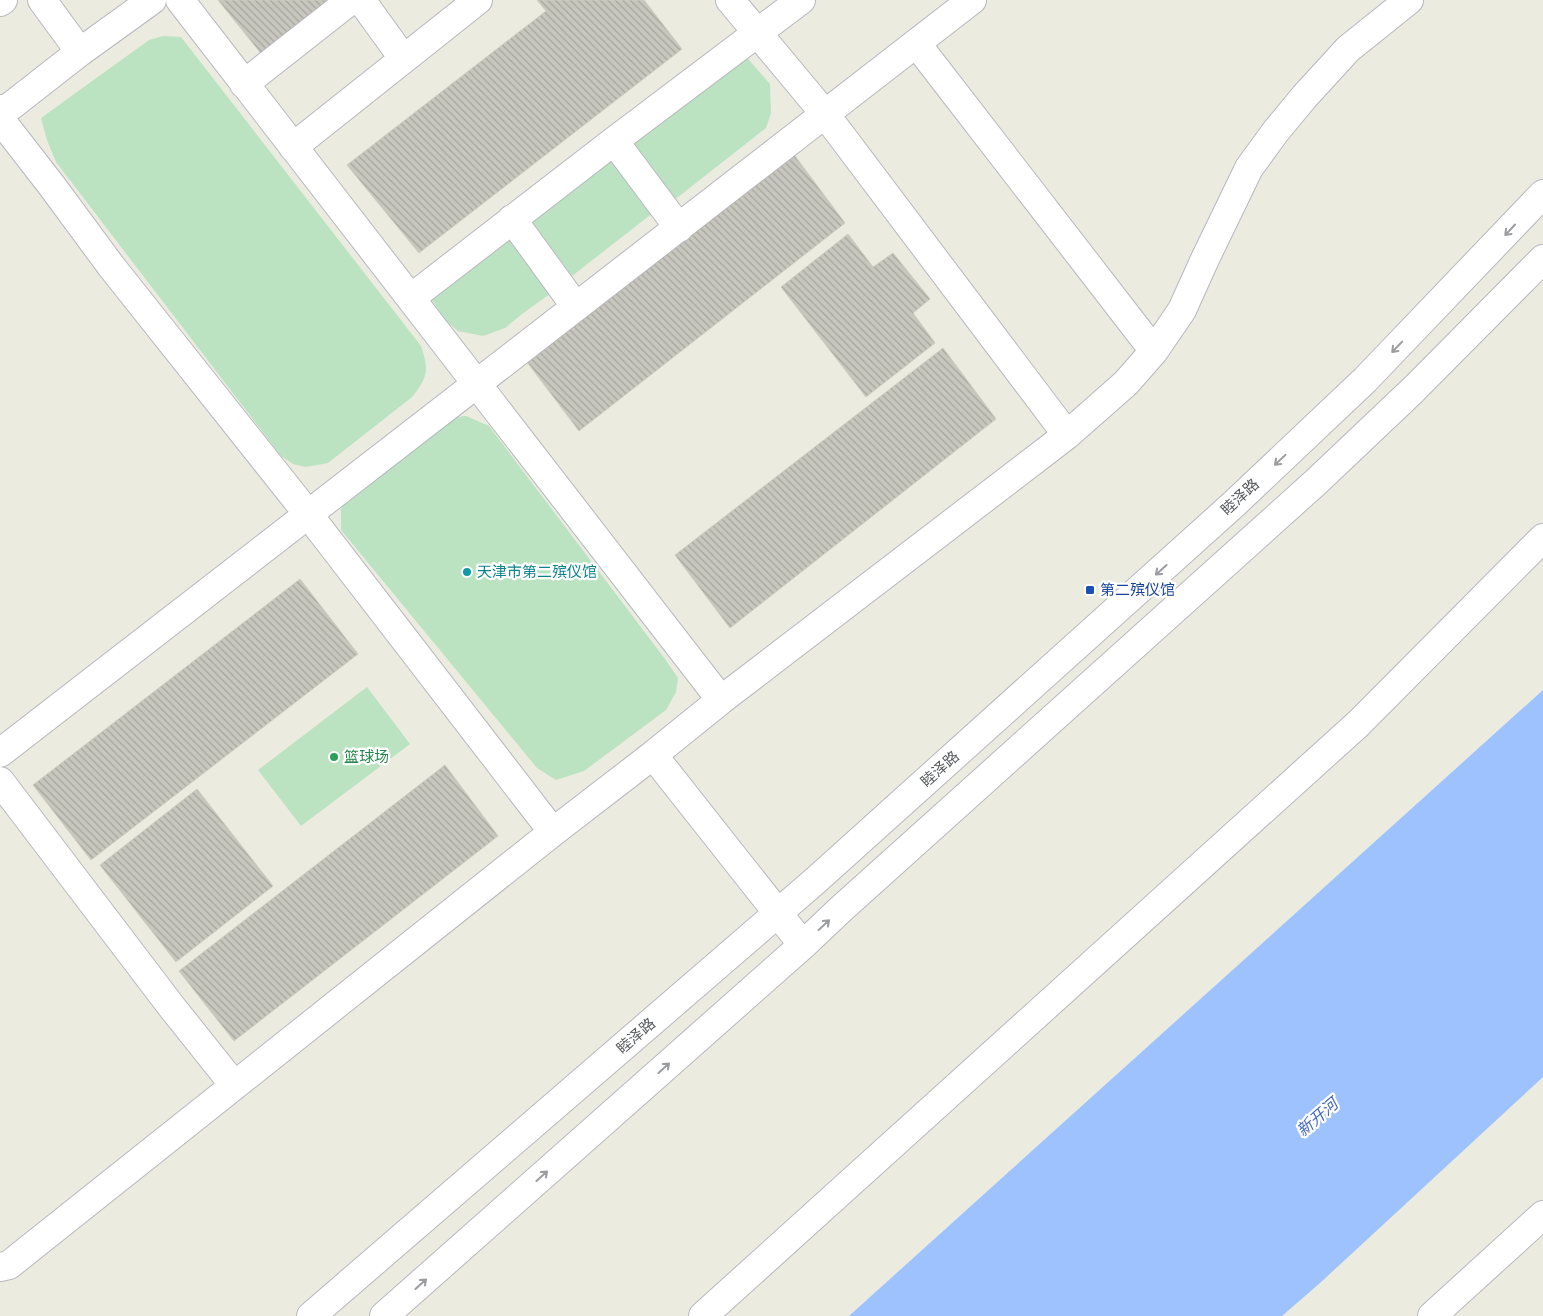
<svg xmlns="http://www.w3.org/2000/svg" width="1543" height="1316" viewBox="0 0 1543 1316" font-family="'Nunito Sans','Noto Sans SC',sans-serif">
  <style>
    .grass { fill: #bbe3c2 }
    .water { fill: #9dc2fd }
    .building { fill: url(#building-back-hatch); stroke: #cfcdbe }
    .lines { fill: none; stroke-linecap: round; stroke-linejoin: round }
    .minor-casing { stroke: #b7b8be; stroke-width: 30 }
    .minor { stroke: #fff; stroke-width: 28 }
    .oneway { stroke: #9b9ca0 }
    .culture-dot { fill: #0f9aa8; stroke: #fff; stroke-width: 2 }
    .transit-dot { fill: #1a4fb4; stroke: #fff; stroke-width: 2 }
    .leisure-dot { fill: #2e9e5b; stroke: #fff; stroke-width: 2 }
    .labels { text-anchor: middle; stroke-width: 4.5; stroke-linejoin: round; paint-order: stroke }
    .street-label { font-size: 15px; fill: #585a60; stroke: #fff }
    .culture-label { font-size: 15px; fill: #0d838f; stroke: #fff; text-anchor: start }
    .transit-label { font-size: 15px; fill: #164399; stroke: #fff; text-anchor: start }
    .leisure-label { font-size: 15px; fill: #27864d; stroke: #fff; text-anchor: start }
    .water-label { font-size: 16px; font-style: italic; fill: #4168bf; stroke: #fff }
  </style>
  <defs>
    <pattern id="building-back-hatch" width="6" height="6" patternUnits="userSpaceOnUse" patternTransform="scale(1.25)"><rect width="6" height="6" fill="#c8c7be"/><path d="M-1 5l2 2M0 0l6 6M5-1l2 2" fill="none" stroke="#a5a59e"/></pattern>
  </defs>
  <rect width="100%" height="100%" fill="#ebebdf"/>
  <path class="grass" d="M 163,36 L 181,37 L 421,346 C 429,370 428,377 412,397 L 328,463 L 306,467 L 293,464 L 281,456 L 56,162 L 47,140 L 41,118 L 149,40 Z
    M 742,52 L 770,84 L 771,113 L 766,128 L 673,201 L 625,141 Z
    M 610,155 L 654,212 L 572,276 L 528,216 Z
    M 510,236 L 554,291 L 522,314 L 505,328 L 483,336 L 458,331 L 445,320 L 430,297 Z
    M 466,416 L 489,426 L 665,659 L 678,678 L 676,692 L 666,710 L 584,771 L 556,780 L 537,768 L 341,530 L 341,509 L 349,495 L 443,419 Z
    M 367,687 L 410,744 L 301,826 L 258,770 Z"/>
  <path class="water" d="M 1543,690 L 1543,1077 L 1320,1283 L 1282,1316 L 849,1316 Z"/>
  <path class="building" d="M 218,0 L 335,0 L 263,56 Z
    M 537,0 L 644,0 L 682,49 L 419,253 L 347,165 L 546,11 Z
    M 792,152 L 845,223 L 579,431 L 524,358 Z
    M 848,234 L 873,267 L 893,253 L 930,299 L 913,313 L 935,343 L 866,397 L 781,287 Z
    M 943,348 L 996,419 L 730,628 L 675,555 Z
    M 300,579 L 358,654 L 91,860 L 33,785 Z
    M 445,765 L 498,836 L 234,1041 L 179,971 Z
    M 197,789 L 273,886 L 176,962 L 100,865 Z"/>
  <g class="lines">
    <g class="minor-casing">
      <path id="minor" d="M 42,0 L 80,52
        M 180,0 L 721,700
        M 361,0 L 403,58
        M 730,0 L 825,114 L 1067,435
        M 0,2 L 3,0
        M 916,43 L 1154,351
        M 244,84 L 351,0
        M 0,109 L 7,109 L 80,52 L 152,0
        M 0,119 L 52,186 L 111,266 L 308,514 L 553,832
        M 614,141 L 679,228
        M 293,147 L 478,0
        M 512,219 L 576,307
        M 411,298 L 614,141 L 801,0
        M 0,753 L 972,0
        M 653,755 L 803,945
        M 0,781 L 171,1006 L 234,1085
        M 0,1267 L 9,1265 L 553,832 L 653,755 L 721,700 L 1067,435 L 1126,383 L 1154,351 L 1182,310 L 1205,259 L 1249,168 L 1276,131 L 1305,96 L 1348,49 L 1409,0
        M 311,1316 L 815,881 L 1235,503 L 1365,380 L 1543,194
        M 384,1316 L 803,945 L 841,909 L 1316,482 L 1413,390 L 1543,259
        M 703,1316 L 1358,724 L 1543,538
        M 1432,1316 L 1543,1215"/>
    </g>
    <use href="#minor" class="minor"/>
  </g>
  <defs><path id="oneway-shaft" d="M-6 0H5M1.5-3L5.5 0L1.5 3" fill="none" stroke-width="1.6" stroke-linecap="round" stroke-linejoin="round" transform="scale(1.25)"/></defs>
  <g class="oneway">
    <use href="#oneway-shaft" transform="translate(1510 230) rotate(133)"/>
    <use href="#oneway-shaft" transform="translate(1397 347) rotate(134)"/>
    <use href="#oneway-shaft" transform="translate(1280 460) rotate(137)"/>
    <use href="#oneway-shaft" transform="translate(1161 570) rotate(138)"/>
    <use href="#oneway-shaft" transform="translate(824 925) rotate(-43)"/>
    <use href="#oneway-shaft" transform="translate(664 1068) rotate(-42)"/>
    <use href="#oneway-shaft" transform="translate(542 1176) rotate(-42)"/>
    <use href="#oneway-shaft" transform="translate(421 1284) rotate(-42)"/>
  </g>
  <circle class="culture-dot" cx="467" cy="572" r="5"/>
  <rect class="transit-dot" x="1085" y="585" width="10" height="10" rx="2.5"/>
  <circle class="leisure-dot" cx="334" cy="757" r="5"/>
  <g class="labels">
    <g class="street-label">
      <text transform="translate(1240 497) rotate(-43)" y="5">睦泽路</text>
      <text transform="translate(940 769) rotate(-42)" y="5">睦泽路</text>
      <text transform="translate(636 1036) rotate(-41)" y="5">睦泽路</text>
    </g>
    <g class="culture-label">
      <text x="477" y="577">天津市第二殡仪馆</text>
    </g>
    <g class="transit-label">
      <text x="1100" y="595">第二殡仪馆</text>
    </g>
    <g class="leisure-label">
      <text x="344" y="762">篮球场</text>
    </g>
    <g class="water-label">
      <text transform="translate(1317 1117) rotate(-41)" y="6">新开河</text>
    </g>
  </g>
</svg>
